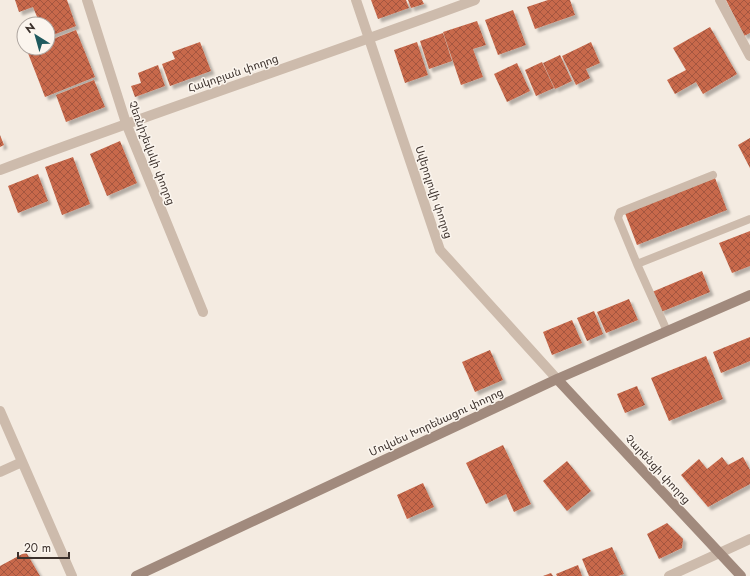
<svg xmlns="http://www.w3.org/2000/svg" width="750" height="576" viewBox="0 0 750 576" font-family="Jost,'Noto Sans Armenian',sans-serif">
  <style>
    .building { fill: url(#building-cross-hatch); filter: url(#shadow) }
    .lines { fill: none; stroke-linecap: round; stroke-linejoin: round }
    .lane { stroke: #cdbbac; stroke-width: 8 }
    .street { stroke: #cdbbac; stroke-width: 10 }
    .secondary { stroke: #a18a7d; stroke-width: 10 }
    .labels { text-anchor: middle; stroke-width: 3; stroke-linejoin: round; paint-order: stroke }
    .street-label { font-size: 11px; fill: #3b302b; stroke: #fbf5ee }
  </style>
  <defs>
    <pattern id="building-cross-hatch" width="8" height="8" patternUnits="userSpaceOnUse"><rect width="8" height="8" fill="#c8694b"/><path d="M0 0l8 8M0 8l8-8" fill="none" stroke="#a4573f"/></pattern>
    <filter id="shadow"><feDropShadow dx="3.5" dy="3.5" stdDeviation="1" flood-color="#0004"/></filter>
  </defs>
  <rect width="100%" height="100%" fill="#f4ebe1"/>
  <path class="building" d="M 15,0 L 67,0 L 76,26 L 48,37 L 48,24 L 40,24 L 33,7 L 19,12 Z
    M 371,0 L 406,0 L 409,8 L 378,19 Z
    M 408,0 L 422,0 L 424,4 L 411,8 Z
    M 548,0 L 570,0 L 575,15 L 535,29 L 527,7 Z
    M 726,0 L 750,0 L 750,33 L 744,36 Z
    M 513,10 L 526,45 L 498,55 L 485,20 Z
    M 477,21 L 486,45 L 473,49 L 483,77 L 461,85 L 443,32 Z
    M 710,27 L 737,74 L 703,94 L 696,82 L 675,94 L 667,80 L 686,70 L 673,48 Z
    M 76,30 L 95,77 L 45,97 L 26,48 L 48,48 L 48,41 Z
    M 443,33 L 452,61 L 429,69 L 420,41 Z
    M 200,42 L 211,71 L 170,86 L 162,64 L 175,59 L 172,52 Z
    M 417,42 L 428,75 L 405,83 L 394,50 Z
    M 591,42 L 600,63 L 586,69 L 590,78 L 576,85 L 562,56 Z
    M 560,55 L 572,81 L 555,89 L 543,63 Z
    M 542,62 L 554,88 L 536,96 L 525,70 Z
    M 517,63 L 530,91 L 507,102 L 494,74 Z
    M 158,65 L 165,86 L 135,97 L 131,86 L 141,83 L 138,73 Z
    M 94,80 L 105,107 L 66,122 L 56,95 Z
    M 0,135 L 4,145 L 0,147 Z
    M 750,138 L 750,168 L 738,145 Z
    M 120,141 L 137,183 L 107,196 L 90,154 Z
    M 73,157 L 90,204 L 62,215 L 45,167 Z
    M 38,174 L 48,201 L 18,213 L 8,186 Z
    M 715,178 L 727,210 L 637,245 L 625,213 Z
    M 750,231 L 750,266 L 732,273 L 719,243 Z
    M 702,271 L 710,292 L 661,312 L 652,292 Z
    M 629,299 L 638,320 L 606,333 L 597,312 Z
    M 594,311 L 603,334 L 587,341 L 577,318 Z
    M 572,320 L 582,343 L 552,355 L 543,332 Z
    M 750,337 L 750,361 L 721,373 L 713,352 Z
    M 490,350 L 503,380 L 475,392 L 462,362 Z
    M 706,356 L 723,399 L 669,421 L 651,378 Z
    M 637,386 L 645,405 L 625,413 L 617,394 Z
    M 503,445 L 531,504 L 514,512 L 506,494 L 486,504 L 466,463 Z
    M 722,457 L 728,465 L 743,457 L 750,470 L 750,484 L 708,507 L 681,475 L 699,459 L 707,469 Z
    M 567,461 L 591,491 L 567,511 L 543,481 Z
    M 423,483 L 434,507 L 407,519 L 397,495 Z
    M 667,523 L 683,539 L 682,548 L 659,559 L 647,534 Z
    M 612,547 L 624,574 L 618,576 L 589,576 L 582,559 Z
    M 26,552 L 40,576 L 0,576 L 0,566 Z
    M 578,565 L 582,576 L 557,576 L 556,574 Z
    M 551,573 L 553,576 L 543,576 Z"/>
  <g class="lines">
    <path class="lane" d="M 637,264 L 618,218 L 620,212 L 713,175
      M 667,331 L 637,264 L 750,219"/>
    <path class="street" d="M 87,0 L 126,123 L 203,312
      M 356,0 L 440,250 L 557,379
      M 720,0 L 750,56
      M 0,170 C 158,111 317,58 475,0
      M 0,411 L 72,576
      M 0,472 L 22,462
      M 669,576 L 750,539"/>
    <path class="secondary" d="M 557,379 L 741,576
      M 136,576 L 557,379 L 750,295"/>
  </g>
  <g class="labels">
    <g class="street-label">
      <text transform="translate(233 73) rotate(-19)" y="4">Հակոբյան փողոց</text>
      <text transform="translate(152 153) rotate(69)" y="4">Չեռնիշեվսկի փողոց</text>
      <text transform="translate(434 192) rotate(72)" y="4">Սվերդլովի փողոց</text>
      <text transform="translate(436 422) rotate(-25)" y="4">Մովսես Խորենացու փողոց</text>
      <text transform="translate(658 469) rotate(47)" y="4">Չարենցի փողոց</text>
    </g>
  </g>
  <g transform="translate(36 36) rotate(323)"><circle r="19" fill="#fbf5ee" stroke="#aea6a0"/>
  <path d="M0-3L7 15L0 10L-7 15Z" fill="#1f5a5e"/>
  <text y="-6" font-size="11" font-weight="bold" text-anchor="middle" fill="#3b302b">N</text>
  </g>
  <path d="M18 552v6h51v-6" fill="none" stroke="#3b302b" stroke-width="2"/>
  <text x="24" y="552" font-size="12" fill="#3b302b" stroke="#fbf5ee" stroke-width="3" paint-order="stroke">20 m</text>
</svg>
